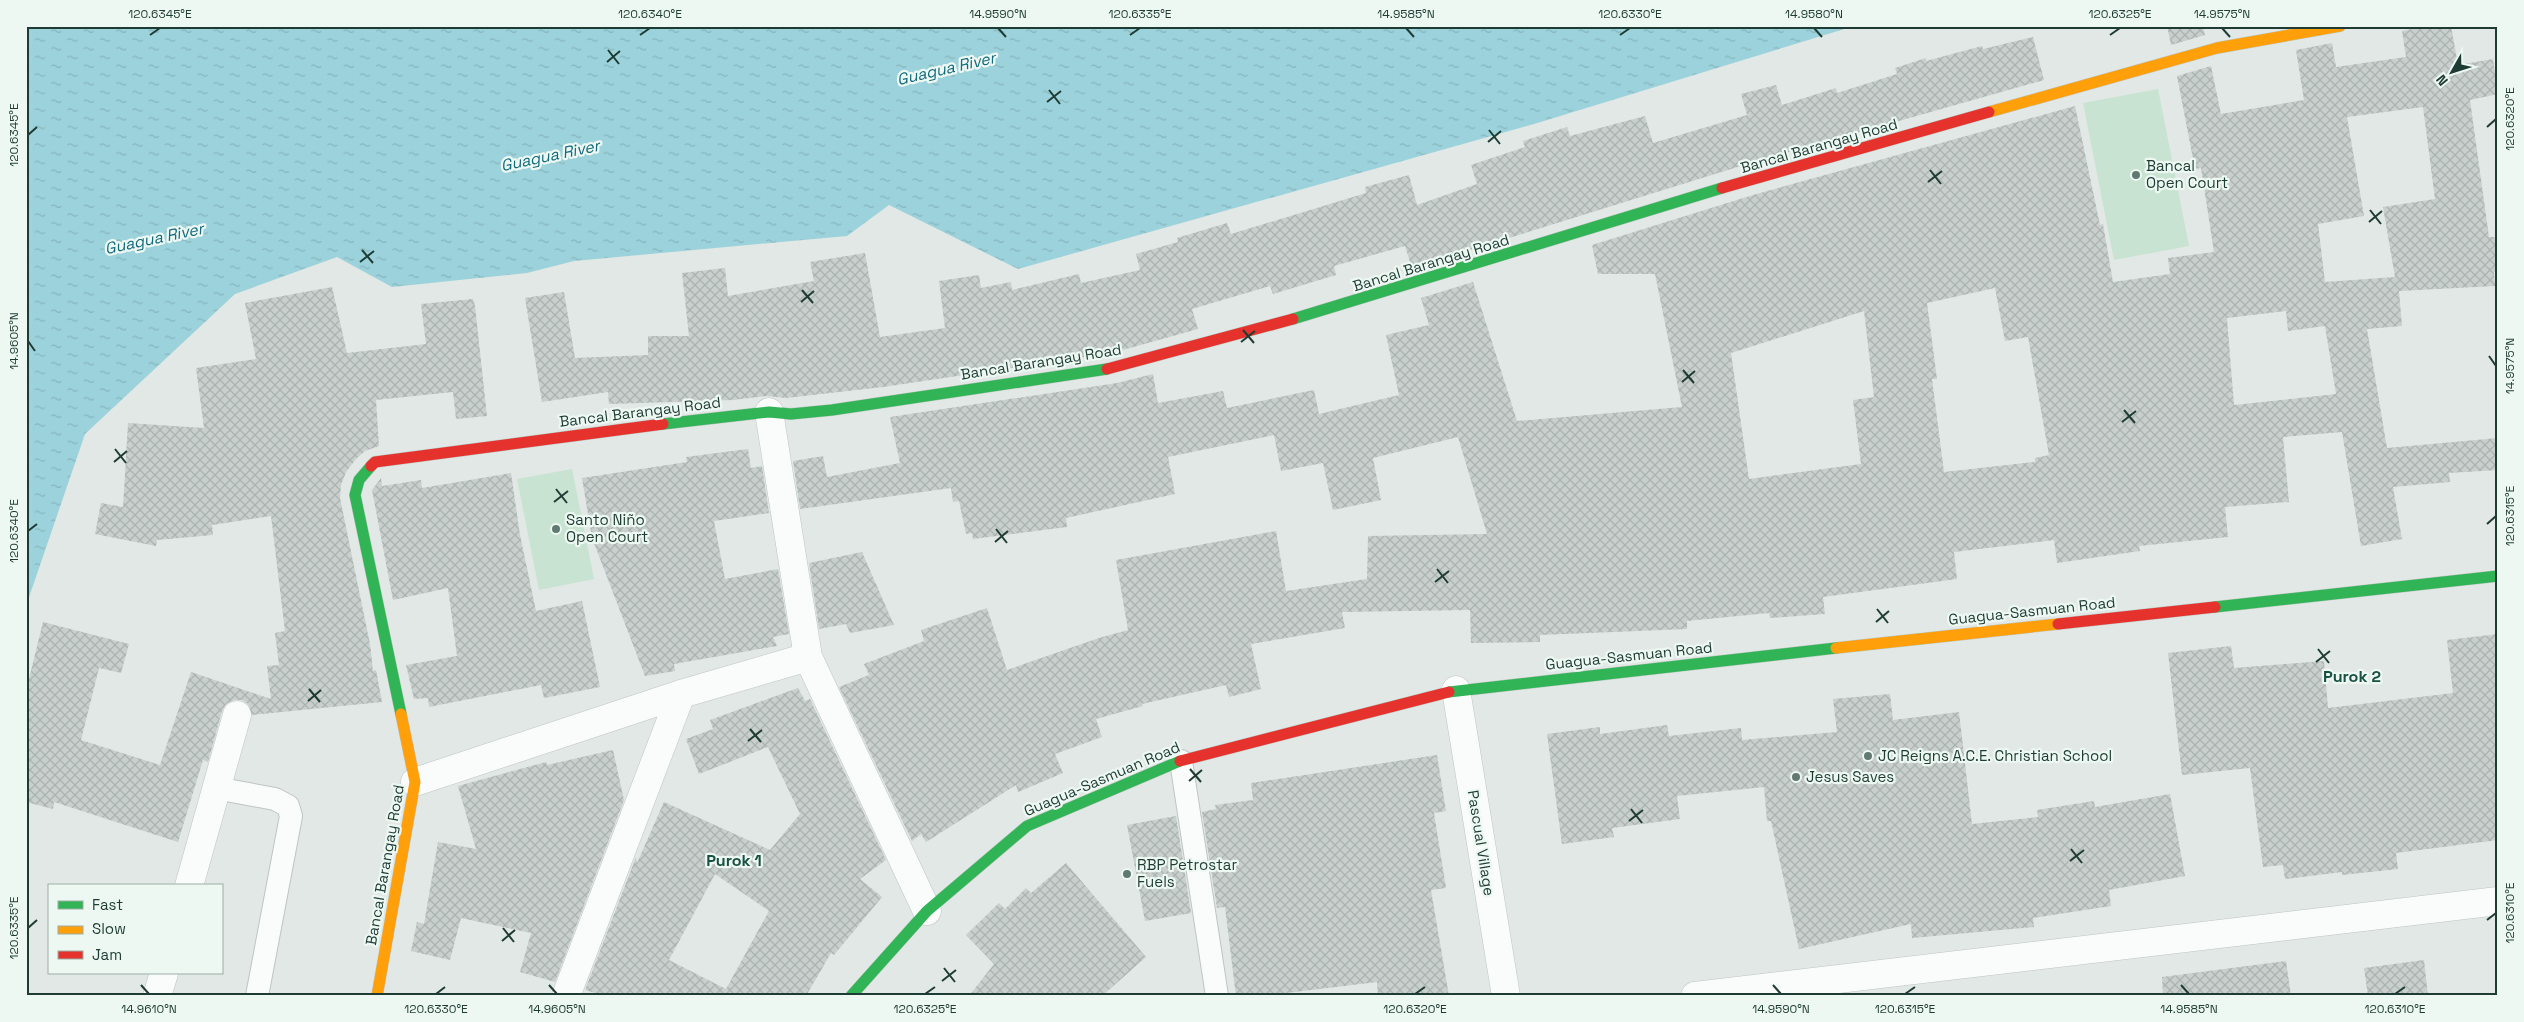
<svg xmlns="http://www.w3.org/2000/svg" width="2524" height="1022" viewBox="0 0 2524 1022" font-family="'Space Grotesk',sans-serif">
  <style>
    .pitch { fill: #c8e3d1 }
    .water { fill: url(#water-ripples) }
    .building { fill: url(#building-cross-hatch); fill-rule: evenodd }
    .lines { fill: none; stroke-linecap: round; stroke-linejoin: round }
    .lane-casing { stroke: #bec5c2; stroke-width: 24 }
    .street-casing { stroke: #bec5c2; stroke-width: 29 }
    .fast-casing { stroke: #bdc6c2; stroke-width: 12 }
    .slow-casing { stroke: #bdc6c2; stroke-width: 12 }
    .jam-casing { stroke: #bdc6c2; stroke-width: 12 }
    .lane { stroke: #fafcfb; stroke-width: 22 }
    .street { stroke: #fafcfb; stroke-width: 28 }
    .fast { stroke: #30b455; stroke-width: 11 }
    .slow { stroke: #ff9f0a; stroke-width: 11 }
    .jam { stroke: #e5322d; stroke-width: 11 }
    .ticks { fill: none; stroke: #1e3c34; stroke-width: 2 }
    .poi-dot { fill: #627872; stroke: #eef8f3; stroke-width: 2 }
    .labels { text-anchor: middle; stroke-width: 4.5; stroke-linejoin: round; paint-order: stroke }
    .street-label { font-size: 15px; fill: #1e3c34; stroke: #eef8f3 }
    .poi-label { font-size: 15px; fill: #1e3c34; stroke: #eef8f3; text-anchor: start }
    .water-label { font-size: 16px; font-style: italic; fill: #126b7d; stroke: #eef8f3 }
    .neighbourhood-label { font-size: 16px; font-weight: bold; fill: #185043; stroke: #eef8f3 }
    .neatline { fill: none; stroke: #1e3c34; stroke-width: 2 }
    .ticks-label { font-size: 12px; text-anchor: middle; fill: #1e3c34 }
  </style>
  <defs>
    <pattern id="water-ripples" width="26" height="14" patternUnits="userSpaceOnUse" patternTransform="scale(1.25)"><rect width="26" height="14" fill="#9cd2db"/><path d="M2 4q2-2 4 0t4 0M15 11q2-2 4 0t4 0" fill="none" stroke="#86b5bd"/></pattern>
    <pattern id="building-cross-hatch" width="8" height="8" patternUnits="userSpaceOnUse" patternTransform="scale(1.25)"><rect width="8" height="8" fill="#c8cfcc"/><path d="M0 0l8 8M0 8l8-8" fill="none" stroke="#abb3b0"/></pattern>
  </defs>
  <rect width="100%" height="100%" fill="#e1e8e5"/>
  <path class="pitch" d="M 2158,89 L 2189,246 L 2114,260 L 2083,103 Z
    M 572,469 L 594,579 L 539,590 L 517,479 Z"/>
  <path class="water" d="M 26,26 L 1854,26 L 1534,124 L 1018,269 L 889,205 L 847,236 L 574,261 L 527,273 L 392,287 L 337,257 L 235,294 L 85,434 L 26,606 Z"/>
  <path class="building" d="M 2167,26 L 2203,26 L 2205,35 L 2171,45 Z
    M 2427,26 L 2451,26 L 2458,65 L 2493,59 L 2498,94 L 2470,100 L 2489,237 L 2498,237 L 2498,272 L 2494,272 L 2495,286 L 2399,291 L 2402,326 L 2367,329 L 2387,448 L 2498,438 L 2498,470 L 2449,473 L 2450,482 L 2393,487 L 2402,539 L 2361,546 L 2342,432 L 2283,437 L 2289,502 L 2225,507 L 2228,537 L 2139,546 L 2140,551 L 2057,563 L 2054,540 L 1954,552 L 1957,579 L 1823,597 L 1825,614 L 1770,618 L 1769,613 L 1687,621 L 1687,629 L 1540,635 L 1540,642 L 1471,643 L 1470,610 L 1342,612 L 1345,628 L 1251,644 L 1261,689 L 1229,697 L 1226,685 L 1142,704 L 1143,706 L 1096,719 L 1102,737 L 1055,754 L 1063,773 L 1018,792 L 1016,785 L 926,842 L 921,834 L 912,841 L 839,687 L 869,675 L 864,664 L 924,641 L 921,630 L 987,608 L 1007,670 L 1099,638 L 1128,630 L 1116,560 L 1276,531 L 1286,591 L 1367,579 L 1368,536 L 1487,534 L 1458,437 L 1373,458 L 1381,500 L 1333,510 L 1323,463 L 1281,471 L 1274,435 L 1168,457 L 1175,494 L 1066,518 L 1067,527 L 973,539 L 972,533 L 966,534 L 959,501 L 953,502 L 951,488 L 800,509 L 793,461 L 823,456 L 827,477 L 900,463 L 890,417 L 1117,383 L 1153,374 L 1158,403 L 1223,391 L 1227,408 L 1314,390 L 1319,414 L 1399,395 L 1386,335 L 1429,325 L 1421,298 L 1473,282 L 1517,421 L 1682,407 L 1655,274 L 1598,274 L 1592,245 L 1753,195 L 2075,106 L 2100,225 L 2103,224 L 2113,282 L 2170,274 L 2168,258 L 2214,252 L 2201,168 L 2195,169 L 2177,76 L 2211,66 L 2221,114 L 2304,100 L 2296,50 L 2332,43 L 2336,67 L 2406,57 L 2402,31 ZM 2423,107 L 2435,199 L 2383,207 L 2395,277 L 2325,282 L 2318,224 L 2364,216 L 2347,117 ZM 1995,288 L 2005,341 L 2028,337 L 2049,455 L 2035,458 L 2035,462 L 1944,472 L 1932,379 L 1937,379 L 1927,303 ZM 1864,311 L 1874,397 L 1853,400 L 1861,464 L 1749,479 L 1731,353 ZM 2286,311 L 2288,331 L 2325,326 L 2336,394 L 2234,405 L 2227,318 Z
    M 2033,37 L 2044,80 L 1744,165 L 1412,268 L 1405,246 L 1334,266 L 1336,275 L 1273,294 L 1270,286 L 1192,309 L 1198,329 L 1112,353 L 883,387 L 786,398 L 767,396 L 733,400 L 609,404 L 608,392 L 542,402 L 525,298 L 564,292 L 575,358 L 648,355 L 648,336 L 689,336 L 682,273 L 725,268 L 728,296 L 814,281 L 810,262 L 865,253 L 880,337 L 945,328 L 939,281 L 979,275 L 981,288 L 1011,282 L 1012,290 L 1079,274 L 1081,283 L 1140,270 L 1136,254 L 1178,242 L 1177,238 L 1227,223 L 1231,234 L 1366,193 L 1365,187 L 1409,175 L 1417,205 L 1477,184 L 1471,165 L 1525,147 L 1523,141 L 1567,127 L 1570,136 L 1645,116 L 1653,143 L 1747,115 L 1741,94 L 1776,85 L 1782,105 L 1836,88 L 1837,93 L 1897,74 L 1895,68 L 1926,58 L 1926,61 L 1982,46 L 1983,49 Z
    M 332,287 L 347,353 L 426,344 L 421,304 L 473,299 L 475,306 L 487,416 L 456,419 L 453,392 L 376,400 L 379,446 L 365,451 L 356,459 L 346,472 L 341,485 L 340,498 L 370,644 L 373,671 L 376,670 L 382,702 L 252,715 L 248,704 L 242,700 L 234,700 L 226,704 L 222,711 L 208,762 L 203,760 L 178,842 L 54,802 L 53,809 L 26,802 L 26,691 L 43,622 L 129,644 L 121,673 L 99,668 L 81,740 L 160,765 L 191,672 L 271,699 L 267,666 L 279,665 L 275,633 L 285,631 L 271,516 L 212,525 L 213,535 L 157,540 L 156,546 L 95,534 L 101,503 L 123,507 L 128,423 L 204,428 L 196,368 L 256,359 L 245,303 Z
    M 748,449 L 751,468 L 762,466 L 769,513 L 714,521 L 725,579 L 778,569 L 789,634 L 773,637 L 777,646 L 674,664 L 675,671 L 645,676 L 592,538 L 582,478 L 687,462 L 686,457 Z
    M 511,473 L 520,535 L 536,611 L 582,601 L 600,687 L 544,698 L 541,685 L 429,707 L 428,698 L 414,699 L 406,665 L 457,656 L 448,588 L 393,600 L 372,490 L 381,478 L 382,486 L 421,480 L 422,488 Z
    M 862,552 L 894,625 L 850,633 L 846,624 L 819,629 L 809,563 Z
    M 2498,634 L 2498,840 L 2396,853 L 2398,869 L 2342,875 L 2342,872 L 2285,879 L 2283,865 L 2263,867 L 2250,768 L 2182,775 L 2168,653 L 2231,646 L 2234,668 L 2324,661 L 2328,708 L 2453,693 L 2447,640 Z
    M 798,688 L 805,701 L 810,699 L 886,860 L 860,879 L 882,897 L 834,955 L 831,953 L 806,996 L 606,996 L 585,990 L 636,857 L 637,863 L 664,802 L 770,850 L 800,814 L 768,747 L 699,774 L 686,739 L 713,729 L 710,720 ZM 715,874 L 769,911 L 726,989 L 669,960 Z
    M 1890,694 L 1893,720 L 1959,712 L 1972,824 L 2038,817 L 2037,810 L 2094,801 L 2095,807 L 2170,794 L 2185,876 L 2109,890 L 2111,906 L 2033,918 L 2034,927 L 1912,938 L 1911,924 L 1799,949 L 1771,821 L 1767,821 L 1764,787 L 1677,796 L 1680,819 L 1612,828 L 1614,837 L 1562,844 L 1547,734 L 1600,727 L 1600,734 L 1667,725 L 1669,736 L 1741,728 L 1742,740 L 1837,732 L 1833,699 Z
    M 613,750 L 624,800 L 555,982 L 520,972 L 531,933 L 461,918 L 450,960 L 411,951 L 417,922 L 424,924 L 438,842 L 476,849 L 458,786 L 546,762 L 547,765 Z
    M 1437,755 L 1446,811 L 1434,813 L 1446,888 L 1431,890 L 1449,996 L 1378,996 L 1377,982 L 1262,996 L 1236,996 L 1225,907 L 1217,908 L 1202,812 L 1216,809 L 1215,805 L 1253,800 L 1251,783 Z
    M 1176,816 L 1191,913 L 1145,921 L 1127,825 Z
    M 1066,863 L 1146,957 L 1102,996 L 969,996 L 994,964 L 966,935 L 999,903 L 1005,909 L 1026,888 L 1031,893 Z
    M 2424,960 L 2428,996 L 2368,996 L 2364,968 Z
    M 2286,961 L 2291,996 L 2163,996 L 2162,977 Z"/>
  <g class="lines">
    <g class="lane-casing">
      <path id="lane" d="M 1181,761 L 1217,996
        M 216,788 L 275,799 L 288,806 L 291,816 L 257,996"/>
    </g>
    <g class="street-casing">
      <path id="street" d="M 769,412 L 808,657 L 927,911
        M 1456,690 L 1506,996
        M 415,782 L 681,694 L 808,657
        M 189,886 L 237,715
        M 157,996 L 164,973
        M 566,996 L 681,694
        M 1695,996 L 2498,901"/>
    </g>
    <g class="fast-casing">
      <path id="fast" d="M 1293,319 L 1722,188
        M 663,424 L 769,412 L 791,414 L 832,410 L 1107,369
        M 371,466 L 359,480 L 355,495 L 401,714
        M 2215,607 L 2498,576
        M 1449,692 L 1836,648
        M 851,996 L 927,911 L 1027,826 L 1180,761"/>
    </g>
    <g class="slow-casing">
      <path id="slow" d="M 1989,112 L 2217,48 L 2340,26
        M 1836,648 L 2058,624
        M 377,996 L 415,782 L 401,714"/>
    </g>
    <g class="jam-casing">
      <path id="jam" d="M 1722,188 L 1989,112
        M 1107,369 L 1293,319
        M 371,466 L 375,462 L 663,424
        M 2058,624 L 2215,607
        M 1180,761 L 1449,692"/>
    </g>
    <use href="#lane" class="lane"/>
    <use href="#street" class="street"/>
    <use href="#fast" class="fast"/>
    <use href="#slow" class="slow"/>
    <use href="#jam" class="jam"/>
  </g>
  <path class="ticks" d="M 998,28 L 1006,37M 1406,28 L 1414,37M 1814,28 L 1822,37M 2222,28 L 2230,37M 150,35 L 160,28M 640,35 L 650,28M 1130,35 L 1140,28M 1620,35 L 1630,28M 2110,35 L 2120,28M 608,50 L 619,64M 607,62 L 620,51M 1049,90 L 1060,104M 1047,102 L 1061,91M 2487,127 L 2496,119M 1489,130 L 1500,144M 28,135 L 37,127M 1488,142 L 1501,131M 1930,170 L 1941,184M 1928,182 L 1942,171M 2370,210 L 2381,224M 2369,222 L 2382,211M 362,250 L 373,263M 360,262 L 374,251M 802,290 L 813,303M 801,302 L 814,291M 1243,330 L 1254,343M 28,341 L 35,351M 1241,342 L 1255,331M 2489,356 L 2496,366M 1683,370 L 1694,383M 1682,382 L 1695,371M 2124,410 L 2135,423M 2122,422 L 2136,411M 115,449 L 126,463M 114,462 L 127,451M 556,489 L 567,503M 554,502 L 568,491M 2487,524 L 2496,516M 996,529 L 1007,543M 28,531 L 37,524M 995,542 L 1008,531M 1437,569 L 1448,583M 1435,582 L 1449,571M 1877,609 L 1888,623M 1876,622 L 1889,611M 2318,649 L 2329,663M 2316,662 L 2330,651M 309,689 L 320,702M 308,701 L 321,690M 750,729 L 761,742M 748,741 L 762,730M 1190,769 L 1201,782M 1189,781 L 1202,770M 1631,809 L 1642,823M 1629,821 L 1643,810M 2071,849 L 2082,863M 2070,861 L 2084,850M 2487,920 L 2496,913M 28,928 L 37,920M 503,928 L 514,942M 502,941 L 515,930M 944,968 L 955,982M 942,981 L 956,970M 141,985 L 149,994M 549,985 L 557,994M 1773,985 L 1781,994M 2181,985 L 2189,994M 436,994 L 445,987M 925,994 L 935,987M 1415,994 L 1425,987M 1905,994 L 1915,987M 2395,994 L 2405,987"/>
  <g class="poi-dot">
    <circle cx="2136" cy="175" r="5"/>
    <circle cx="556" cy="529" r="5"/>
    <circle cx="1868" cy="756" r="5"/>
    <circle cx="1796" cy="777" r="5"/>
    <circle cx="1127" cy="874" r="5"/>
  </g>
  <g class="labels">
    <g class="street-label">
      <text transform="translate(1819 146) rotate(-16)" y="5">Bancal Barangay Road</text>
      <text transform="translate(1431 263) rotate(-17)" y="5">Bancal Barangay Road</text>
      <text transform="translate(1041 362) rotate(-9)" y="5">Bancal Barangay Road</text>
      <text transform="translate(640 412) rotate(-7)" y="5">Bancal Barangay Road</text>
      <text transform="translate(2032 611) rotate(-6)" y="5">Guagua-Sasmuan Road</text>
      <text transform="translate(1629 656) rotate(-6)" y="5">Guagua-Sasmuan Road</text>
      <text transform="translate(1102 779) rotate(-23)" y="5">Guagua-Sasmuan Road</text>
      <text transform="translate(1481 843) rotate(81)" y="5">Pascual Village</text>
      <text transform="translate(385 865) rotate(-80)" y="5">Bancal Barangay Road</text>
    </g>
    <g class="poi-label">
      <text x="2146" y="171">Bancal<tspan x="2146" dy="17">Open Court</tspan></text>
      <text x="566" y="525">Santo Niño<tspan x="566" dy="17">Open Court</tspan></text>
      <text x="1878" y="761">JC Reigns A.C.E. Christian School</text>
      <text x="1806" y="782">Jesus Saves</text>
      <text x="1137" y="870">RBP Petrostar<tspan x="1137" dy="17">Fuels</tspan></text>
    </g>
    <g class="water-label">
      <text transform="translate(946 68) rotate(-13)" y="6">Guagua River</text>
      <text transform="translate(550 155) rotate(-12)" y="6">Guagua River</text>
      <text transform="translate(154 238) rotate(-12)" y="6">Guagua River</text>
    </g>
    <g class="neighbourhood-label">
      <text x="2352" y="682">Purok 2</text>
      <text x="734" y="866">Purok 1</text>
    </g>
  </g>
  <rect width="2524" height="1022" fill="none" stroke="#eef8f3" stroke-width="55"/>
  <rect x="48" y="884" width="175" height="90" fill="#eef8f3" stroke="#9bada7"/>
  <rect x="58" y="901" width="25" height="8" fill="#30b455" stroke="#9bada7"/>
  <text x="92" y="910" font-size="15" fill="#1e3c34">Fast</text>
  <rect x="58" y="926" width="25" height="8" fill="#ff9f0a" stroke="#9bada7"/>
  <text x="92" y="934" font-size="15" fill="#1e3c34">Slow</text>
  <rect x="58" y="951" width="25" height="8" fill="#e5322d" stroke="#9bada7"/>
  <text x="92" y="960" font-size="15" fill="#1e3c34">Jam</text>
  <g transform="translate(2452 72) rotate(231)" stroke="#eef8f3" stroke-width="4" paint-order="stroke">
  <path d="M0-4L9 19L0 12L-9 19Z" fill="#1e3c34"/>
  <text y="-8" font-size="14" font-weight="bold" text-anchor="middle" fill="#1e3c34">N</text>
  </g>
  <rect x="28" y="28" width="2468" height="966" class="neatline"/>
  <g class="ticks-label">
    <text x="160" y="18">120.6345°E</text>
    <text x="650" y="18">120.6340°E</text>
    <text x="998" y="18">14.9590°N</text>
    <text x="1140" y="18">120.6335°E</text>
    <text x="1406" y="18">14.9585°N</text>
    <text x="1630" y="18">120.6330°E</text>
    <text x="1814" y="18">14.9580°N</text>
    <text x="2120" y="18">120.6325°E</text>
    <text x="2222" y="18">14.9575°N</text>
    <text transform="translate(2510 119) rotate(-90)" y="4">120.6320°E</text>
    <text transform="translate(14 135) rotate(-90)" y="4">120.6345°E</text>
    <text transform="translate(14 341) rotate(-90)" y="4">14.9605°N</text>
    <text transform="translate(2510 366) rotate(-90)" y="4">14.9575°N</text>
    <text transform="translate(2510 516) rotate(-90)" y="4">120.6315°E</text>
    <text transform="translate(14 531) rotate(-90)" y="4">120.6340°E</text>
    <text transform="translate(2510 913) rotate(-90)" y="4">120.6310°E</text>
    <text transform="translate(14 928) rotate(-90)" y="4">120.6335°E</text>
    <text x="149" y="1013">14.9610°N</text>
    <text x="436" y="1013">120.6330°E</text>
    <text x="557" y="1013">14.9605°N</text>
    <text x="925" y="1013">120.6325°E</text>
    <text x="1415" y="1013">120.6320°E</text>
    <text x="1781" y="1013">14.9590°N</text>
    <text x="1905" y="1013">120.6315°E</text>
    <text x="2189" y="1013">14.9585°N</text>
    <text x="2395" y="1013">120.6310°E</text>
  </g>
</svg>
